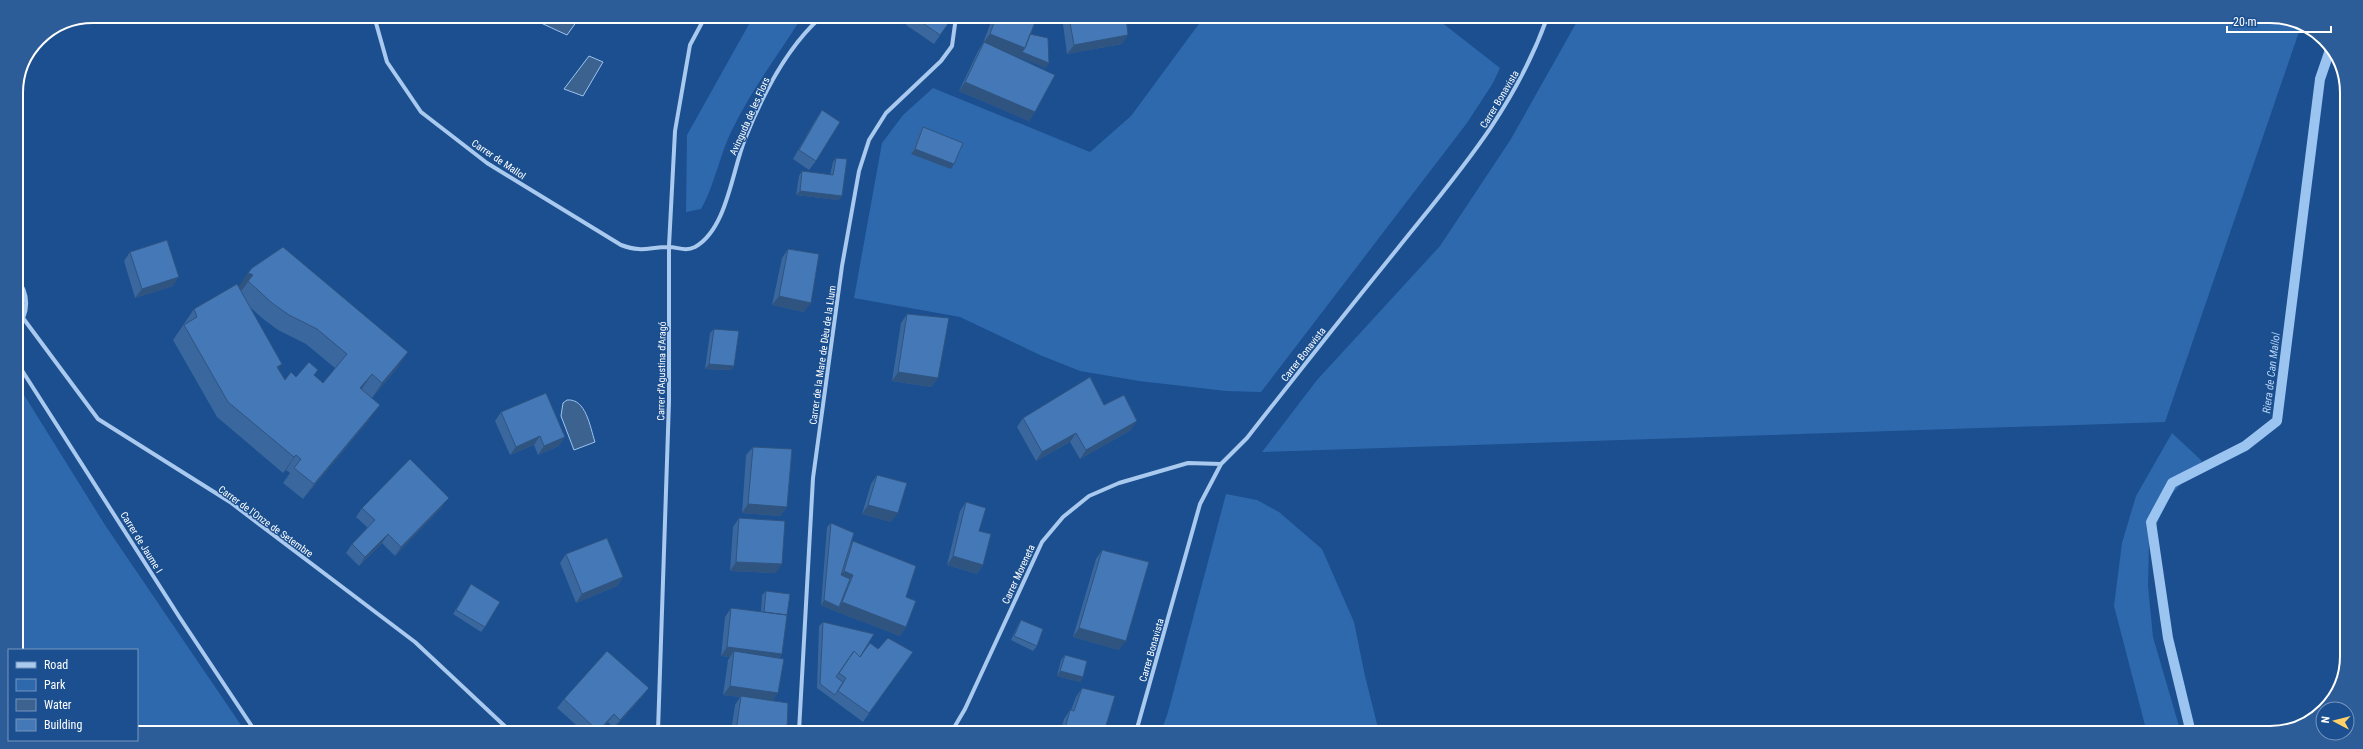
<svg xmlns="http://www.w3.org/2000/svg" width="2363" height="749" viewBox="0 0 2363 749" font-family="'Roboto Condensed',sans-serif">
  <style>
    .green { fill: #2e69ad }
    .water { fill: #3c6290; stroke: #9cc4f0 }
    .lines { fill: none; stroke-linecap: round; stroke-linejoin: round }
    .stream { stroke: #9cc4f0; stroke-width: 10 }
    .street { stroke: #a9c9ee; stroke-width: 4 }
    .wall { fill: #3a679d; fill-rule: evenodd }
    .shaded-wall { fill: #305480 }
    .building { fill: #4478b7; stroke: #305480 }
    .labels { text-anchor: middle; stroke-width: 3; stroke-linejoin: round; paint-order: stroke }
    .street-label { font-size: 10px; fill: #fff; stroke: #1b4f8f }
    .water-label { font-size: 11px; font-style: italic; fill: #b5d3f5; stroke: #1b4f8f }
    .rim { fill: none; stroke: #fff; stroke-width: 2 }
  </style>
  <rect width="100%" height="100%" fill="#1b4f8f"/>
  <path class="green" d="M 753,17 L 802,17 C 778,55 750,92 731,132 C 720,155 713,189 701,209 L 686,212 L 687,135 Z
    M 1204,17 L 1436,18 L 1500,68 L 1493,83 L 1467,123 L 1261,392 L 1226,391 L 1139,381 L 1080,371 L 1040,355 L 960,317 L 854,298 L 882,143 L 903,115 L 933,88 L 1090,152 L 1131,116 Z
    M 1579,18 L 2290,19 L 2301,26 L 2165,422 L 1262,452 L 1317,380 L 1440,246 L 1511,139 Z
    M 16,382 L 105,525 L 245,731 L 137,730 L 137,650 L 16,650 Z
    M 2172,433 L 2202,461 L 2168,498 L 2149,542 L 2148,586 L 2153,637 L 2181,733 L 2147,733 L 2114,606 L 2122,543 L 2136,496 Z
    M 1226,494 L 1257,500 L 1279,512 L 1322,549 L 1354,622 L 1365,676 L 1379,732 L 1161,732 L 1168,712 Z"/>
  <path class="water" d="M 528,17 L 571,17 L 577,21 L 567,35 Z
    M 589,56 L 603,62 L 583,96 L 564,89 Z
    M 567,400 C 586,398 590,427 595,442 L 574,450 L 561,416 L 563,403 Z"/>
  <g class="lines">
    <path class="stream" d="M 2191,733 L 2168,638 L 2151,522 L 2172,483 L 2245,446 L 2277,421 L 2320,79 L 2331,47"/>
    <path class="street" d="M 374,16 L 387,62 L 421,112 L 487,163 L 621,245 C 643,253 648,247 669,247 C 678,247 685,252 695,247 C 727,229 732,171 745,139 C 762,96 786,48 821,17
      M 16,278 C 29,292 30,314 16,327
      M 23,318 L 98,419 L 230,502 L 415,642 L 510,731
      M 16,361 L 180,618 L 255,731
      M 658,731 L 669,401 L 669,246 L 675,131 L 690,45 L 705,17
      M 799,731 L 813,478 L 842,266 L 859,171 L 869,140 L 886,113 L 941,61 L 952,46 L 956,17
      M 952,731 L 965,709 L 1042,542 L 1063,517 L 1089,496 L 1119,483 L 1188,463 L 1221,464
      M 1136,732 L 1200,504 L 1221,464 L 1247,438 C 1297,374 1347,311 1398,248 C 1458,173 1514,110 1547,18"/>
  </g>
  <path class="wall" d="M 911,17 L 948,17 L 948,24 L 934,44 L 906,25 Z
    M 993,17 L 1037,17 L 1030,34 L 1046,68 L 1002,50 L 1035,112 L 1029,121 L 959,91 L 978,51 L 983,43 Z
    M 1062,17 L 1126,17 L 1122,44 L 1067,54 Z
    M 822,110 L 816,161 L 809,170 L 793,159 L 816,119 Z
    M 923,127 L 951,169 L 911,154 L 920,132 Z
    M 836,158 L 842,196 L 838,200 L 796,195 L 799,176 L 802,171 L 830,175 L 833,162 Z
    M 788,249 L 804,312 L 772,305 L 782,258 Z
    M 130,252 L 173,286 L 135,298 L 124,261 Z
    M 248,273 L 398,367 L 372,398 L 369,420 L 303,499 L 283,483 L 290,473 L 286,470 L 283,473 L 217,417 L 173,340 L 194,309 L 239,287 ZM 251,308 L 262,318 L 278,330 L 306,344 L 335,368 L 323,383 L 314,376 L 296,377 L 285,380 L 278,369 Z
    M 907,314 L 938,378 L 931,387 L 892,381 L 901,323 Z
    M 714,329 L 734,366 L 731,370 L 705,369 L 710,333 Z
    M 1104,405 L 1131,430 L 1080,459 L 1070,442 L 1036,461 L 1017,427 L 1023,418 Z
    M 501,412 L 559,446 L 538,455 L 534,445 L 510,455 L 495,421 Z
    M 753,447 L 787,507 L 780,516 L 742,513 L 746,455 Z
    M 877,475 L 891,522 L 862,514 L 871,484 Z
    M 966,502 L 979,531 L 983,565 L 977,574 L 947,565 L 960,511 Z
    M 442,507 L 395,556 L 382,543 L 359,566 L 346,553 L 352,544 L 368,528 L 356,517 L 362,508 Z
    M 739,518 L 776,573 L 730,571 L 733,527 Z
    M 831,523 L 850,545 L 853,541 L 906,597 L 906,627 L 900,636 L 835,611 L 821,605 L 827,527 Z
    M 1102,550 L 1119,650 L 1073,637 L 1096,559 Z
    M 566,554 L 623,577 L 617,586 L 576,603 L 560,563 Z
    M 471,584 L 485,627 L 481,632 L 453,614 Z
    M 766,591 L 787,616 L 773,701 L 787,731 L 731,731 L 735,705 L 740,697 L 723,695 L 728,660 L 730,657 L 721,656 L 725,617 L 731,608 L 761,612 L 762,595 Z
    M 1021,620 L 1037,646 L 1033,651 L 1011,640 L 1018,625 Z
    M 823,622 L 860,657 L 878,649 L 913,652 L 863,722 L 817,688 L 819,626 Z
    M 1065,655 L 1083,677 L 1080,682 L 1057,676 L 1061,660 Z
    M 1082,688 L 1104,732 L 1060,732 L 1064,719 L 1070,710 L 1071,710 L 1076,697 Z
    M 642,697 L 614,728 L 608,722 L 600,731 L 583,731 L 557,708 L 564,699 Z"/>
  <path class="shaded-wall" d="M 990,34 L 1025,48 L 1049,63 L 1046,68 L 983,43 Z
    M 1128,35 L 1122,44 L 1067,54 L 1074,45 Z
    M 965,82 L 1035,112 L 1029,121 L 959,91 Z
    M 915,149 L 954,164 L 951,169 L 911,154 Z
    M 800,191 L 842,196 L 838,200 L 796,195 Z
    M 248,273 L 253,275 L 242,290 L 238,288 Z
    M 179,277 L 173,286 L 135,298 L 142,289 Z
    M 779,296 L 811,303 L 804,312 L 772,305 Z
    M 408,352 L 398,367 L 372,398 L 382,383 Z
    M 282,364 L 272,379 L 277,367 Z
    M 709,364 L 734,366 L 731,370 L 705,369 Z
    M 898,372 L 938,378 L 931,387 L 892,381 Z
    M 372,374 L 361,390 L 360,388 Z
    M 380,405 L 369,420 L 303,499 L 314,484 Z
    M 1137,421 L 1131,430 L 1080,459 L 1086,450 Z
    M 1076,433 L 1070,442 L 1036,461 L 1042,452 Z
    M 540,436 L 534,445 L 510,455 L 516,447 Z
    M 565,437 L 559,446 L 538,455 L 544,446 Z
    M 296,455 L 286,470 L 283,473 L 294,457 Z
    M 449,498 L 442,507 L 395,556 L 401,547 Z
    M 748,504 L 787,507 L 780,516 L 742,513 Z
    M 868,505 L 898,513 L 891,522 L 862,514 Z
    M 388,534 L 382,543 L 359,566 L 365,557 Z
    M 953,556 L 983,565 L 977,574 L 947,565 Z
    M 736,562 L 782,564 L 776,573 L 730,571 Z
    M 844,571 L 853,575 L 846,584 L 837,580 Z
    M 623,577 L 617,586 L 576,603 L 582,594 Z
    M 824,600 L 839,607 L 842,602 L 906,627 L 900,636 L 835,611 L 821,605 Z
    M 1079,628 L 1126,641 L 1119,650 L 1073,637 Z
    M 727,647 L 782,654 L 776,663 L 734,651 L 730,657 L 721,656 Z
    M 1060,671 L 1083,677 L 1080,682 L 1057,676 Z
    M 730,686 L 778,693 L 772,702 L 741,696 L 740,697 L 723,695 Z
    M 649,688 L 642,697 L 614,728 L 620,720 Z
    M 614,714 L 608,722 L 600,731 L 598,731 Z"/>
  <path class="building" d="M 914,17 L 948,17 L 948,24 L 940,35 Z
    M 996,17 L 1037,17 L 1025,48 L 990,34 Z
    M 1069,17 L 1126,17 L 1128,35 L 1074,45 Z
    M 1030,34 L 1048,38 L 1049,63 L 1022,52 L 1025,48 Z
    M 984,42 L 1055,75 L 1035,112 L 965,82 Z
    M 822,110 L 840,122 L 816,161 L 799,150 Z
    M 923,127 L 963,143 L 954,164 L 915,149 Z
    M 836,158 L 847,159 L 842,196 L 800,191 L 802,171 L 833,175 Z
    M 167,240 L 179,277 L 142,289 L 130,252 Z
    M 283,247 L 408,352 L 382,383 L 372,374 L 360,388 L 380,405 L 314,484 L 294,468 L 301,459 L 296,455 L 294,457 L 228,402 L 184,325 L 197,317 L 194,309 L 237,284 L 282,364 L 277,367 L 285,380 L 291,372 L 296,377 L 309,362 L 318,370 L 314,375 L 323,383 L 347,354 L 317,329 L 289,315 L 272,303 L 248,281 L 253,275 L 248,273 L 252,268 Z
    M 788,249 L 819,254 L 811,303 L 779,296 Z
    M 907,314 L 949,318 L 938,378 L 898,372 Z
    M 714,329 L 739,331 L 734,366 L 709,364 Z
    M 1090,377 L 1104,405 L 1124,395 L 1137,421 L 1086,450 L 1076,433 L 1042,452 L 1023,418 Z
    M 546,393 L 565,437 L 544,446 L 540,436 L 516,447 L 501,412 Z
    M 753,447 L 792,449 L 787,507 L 748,504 Z
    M 410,459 L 449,498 L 401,547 L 388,534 L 365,557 L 352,544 L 375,520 L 362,508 Z
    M 877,475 L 907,483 L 898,513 L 868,505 Z
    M 966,502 L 986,508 L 979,531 L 991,534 L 983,565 L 953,556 Z
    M 739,518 L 785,521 L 782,564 L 736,562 Z
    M 831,523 L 854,533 L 841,575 L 850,579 L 839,607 L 824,600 Z
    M 607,538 L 623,577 L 582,594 L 566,554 Z
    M 853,541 L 916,566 L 906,597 L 916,601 L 906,627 L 842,602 L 853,575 L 844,571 Z
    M 1102,550 L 1149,562 L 1126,641 L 1079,628 Z
    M 471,584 L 500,602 L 485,627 L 456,610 Z
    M 766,591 L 790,594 L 787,615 L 764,612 Z
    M 731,608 L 787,615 L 782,654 L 727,647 Z
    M 1021,620 L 1043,629 L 1037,646 L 1014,636 Z
    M 823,622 L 874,634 L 860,657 L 854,651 L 836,677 L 843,682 L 835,695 L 820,684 Z
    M 888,638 L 913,652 L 869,713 L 838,691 L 846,678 L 839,673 L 854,651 L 860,657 L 870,643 L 878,649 Z
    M 607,651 L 649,688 L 620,720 L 614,714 L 598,731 L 564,699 Z
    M 734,651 L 784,659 L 778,693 L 730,686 Z
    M 1065,655 L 1087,661 L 1083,677 L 1060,671 Z
    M 1082,688 L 1115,696 L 1104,732 L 1064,732 L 1070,710 L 1074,711 Z
    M 741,696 L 788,703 L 787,731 L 736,731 Z"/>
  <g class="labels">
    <g class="street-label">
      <text transform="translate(1499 99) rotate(-59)" y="4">Carrer Bonavista</text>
      <text transform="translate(749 116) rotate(-66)" y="4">Avinguda de les Flors</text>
      <text transform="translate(499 159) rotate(34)" y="4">Carrer de Mallol</text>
      <text transform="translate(1303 354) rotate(-52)" y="4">Carrer Bonavista</text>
      <text transform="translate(822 355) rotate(-82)" y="4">Carrer de la Mare de Dèu de la Llum</text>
      <text transform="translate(661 371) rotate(-89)" y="4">Carrer d'Agustina d'Aragó</text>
      <text transform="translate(266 521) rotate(36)" y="4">Carrer de l'Onze de Setembre</text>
      <text transform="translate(142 542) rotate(58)" y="4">Carrer de Jaume I</text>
      <text transform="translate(1018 574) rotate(-65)" y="4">Carrer Moreneta</text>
      <text transform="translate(1151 650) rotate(-74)" y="4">Carrer Bonavista</text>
    </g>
    <g class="water-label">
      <text transform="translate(2271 373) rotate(-83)" y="4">Riera de Can Mallol</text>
    </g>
  </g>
  <path d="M0 0H2363V749H0ZM93 23H2270A70 70 0 0 1 2340 93V656A70 70 0 0 1 2270 726H93A70 70 0 0 1 23 656V93A70 70 0 0 1 93 23Z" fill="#2d5d98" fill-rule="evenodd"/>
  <path class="rim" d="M93 23H2270A70 70 0 0 1 2340 93V656A70 70 0 0 1 2270 726H93A70 70 0 0 1 23 656V93A70 70 0 0 1 93 23Z"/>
  <rect x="8" y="649" width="130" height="92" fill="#1b4f8f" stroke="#7695bc"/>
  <rect x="16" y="662" width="20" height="6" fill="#a9c9ee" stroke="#7695bc"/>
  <text x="44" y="669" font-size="12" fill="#ffffff">Road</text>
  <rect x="16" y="679" width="20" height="12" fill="#2e69ad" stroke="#7695bc"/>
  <text x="44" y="689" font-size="12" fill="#ffffff">Park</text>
  <rect x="16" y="699" width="20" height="12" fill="#3c6290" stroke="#7695bc"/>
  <text x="44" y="709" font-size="12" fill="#ffffff">Water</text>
  <rect x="16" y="719" width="20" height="12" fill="#4478b7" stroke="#7695bc"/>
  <text x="44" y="729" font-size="12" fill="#ffffff">Building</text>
  <g transform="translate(2335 721) rotate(277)"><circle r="19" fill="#1b4f8f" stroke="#7695bc"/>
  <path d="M0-3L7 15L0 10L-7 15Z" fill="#ffd166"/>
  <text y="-6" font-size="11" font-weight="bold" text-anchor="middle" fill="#ffffff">N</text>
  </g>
  <path d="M2227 26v6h104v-6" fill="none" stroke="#ffffff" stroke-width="2"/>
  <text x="2233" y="26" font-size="12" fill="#ffffff" stroke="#1b4f8f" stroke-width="3" paint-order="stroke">20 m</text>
</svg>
